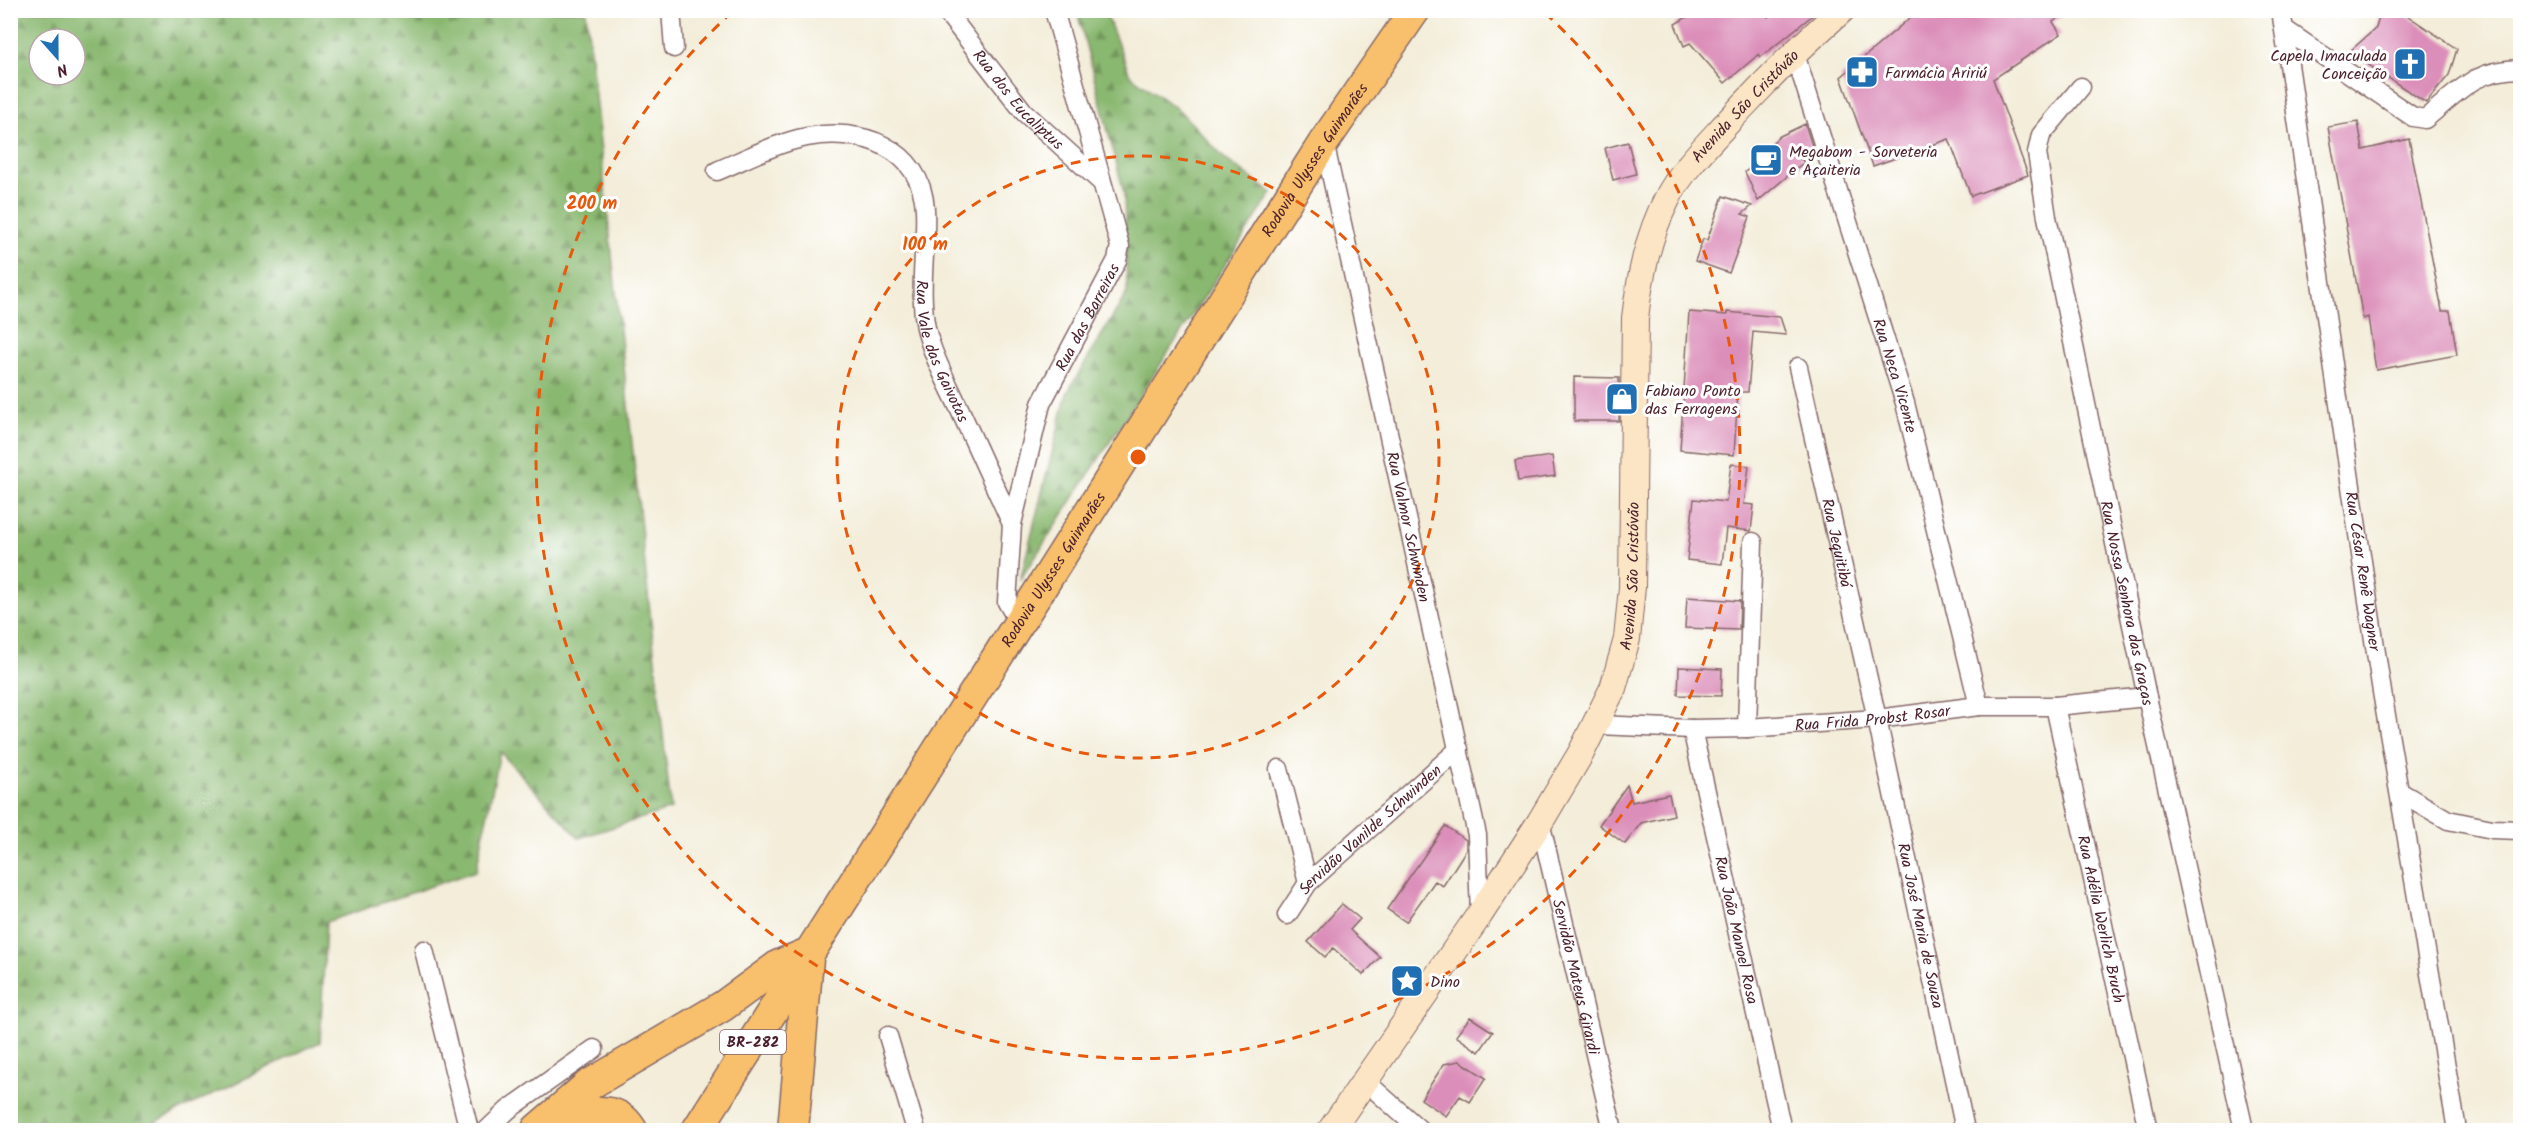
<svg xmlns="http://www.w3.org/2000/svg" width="2531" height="1141" viewBox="0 0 2531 1141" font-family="Kalam,sans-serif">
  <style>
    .forest { fill: url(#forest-firs); stroke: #6a6c4e; stroke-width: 1.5; fill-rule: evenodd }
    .building { fill: #db8eb9 }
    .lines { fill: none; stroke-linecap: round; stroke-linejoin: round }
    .minor-casing { stroke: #856768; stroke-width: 21 }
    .secondary-casing { stroke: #856768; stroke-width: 28 }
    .trunk-casing { stroke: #856768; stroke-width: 33 }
    .minor { stroke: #fff; stroke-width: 18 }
    .secondary { stroke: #fce5c4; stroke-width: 26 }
    .trunk { stroke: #f8bf6c; stroke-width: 30 }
    .ring { fill: none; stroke: #e8590c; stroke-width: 3; stroke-dasharray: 10 8 }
    .labels { text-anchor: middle; stroke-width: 6; stroke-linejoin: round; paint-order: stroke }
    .shield { fill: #fff; stroke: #80626b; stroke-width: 1.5 }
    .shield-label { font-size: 15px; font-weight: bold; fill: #4a1f2b }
    .poi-label { font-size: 16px; fill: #4a1f2b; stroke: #fff; text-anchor: start }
    .street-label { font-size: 16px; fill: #4a1f2b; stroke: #fff }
    .centre { fill: #e8590c; stroke: #fff; stroke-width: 3 }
    .ring-label { font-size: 18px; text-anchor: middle; font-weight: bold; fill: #e8590c; stroke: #fff; stroke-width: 6; stroke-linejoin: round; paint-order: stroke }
  </style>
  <defs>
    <pattern id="forest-firs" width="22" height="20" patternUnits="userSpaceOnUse" patternTransform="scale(1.5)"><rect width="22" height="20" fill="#89b870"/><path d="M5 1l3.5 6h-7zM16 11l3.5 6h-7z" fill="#72955c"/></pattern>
  </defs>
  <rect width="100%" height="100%" fill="#fff"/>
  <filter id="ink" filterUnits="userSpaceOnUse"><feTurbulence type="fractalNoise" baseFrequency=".0167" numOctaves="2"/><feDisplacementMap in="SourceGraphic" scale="12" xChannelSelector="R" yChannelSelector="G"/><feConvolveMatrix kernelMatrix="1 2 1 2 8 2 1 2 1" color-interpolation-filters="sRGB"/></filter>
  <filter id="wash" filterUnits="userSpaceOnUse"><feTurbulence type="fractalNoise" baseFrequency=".008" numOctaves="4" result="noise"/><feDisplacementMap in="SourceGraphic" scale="24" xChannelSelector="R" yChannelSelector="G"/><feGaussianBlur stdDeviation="1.35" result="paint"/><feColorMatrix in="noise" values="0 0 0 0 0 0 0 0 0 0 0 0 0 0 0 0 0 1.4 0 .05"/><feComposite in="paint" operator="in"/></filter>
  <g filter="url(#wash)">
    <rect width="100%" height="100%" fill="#f3edd9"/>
    <path class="forest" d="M 10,11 L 586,11 L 671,809 L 579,838 L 500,752 L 476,871 L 326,922 L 320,1042 L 139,1130 L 11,1130 ZM 39,39 L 75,39 L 75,75 L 39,75 Z
      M 1077,11 L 1105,11 L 1130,75 L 1180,111 L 1225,159 L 1272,193 L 1020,580 L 1067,393 L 1127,293 L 1124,193 Z"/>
    <g id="blocks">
      <path class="building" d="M 1699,10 L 1762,10 L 1768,17 L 1777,10 L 1819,10 L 1761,57 L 1759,54 L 1725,83 L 1690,43 L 1684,46 L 1675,24 Z
        M 1919,10 L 2069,10 L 2053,22 L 2061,34 L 1993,79 L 2028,175 L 1971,196 L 1949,139 L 1873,166 L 1841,77 Z
        M 2381,10 L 2399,10 L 2457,49 L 2449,75 L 2426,103 L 2349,52 L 2376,28 Z
        M 2358,122 L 2363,150 L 2409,139 L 2442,311 L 2450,311 L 2457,355 L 2376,370 L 2368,317 L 2363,319 L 2328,127 Z
        M 1805,124 L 1814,152 L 1800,158 L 1804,162 L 1758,201 L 1745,172 L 1770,152 L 1766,148 L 1780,136 Z
        M 1628,142 L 1636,174 L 1613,180 L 1605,148 Z
        M 1723,196 L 1752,206 L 1742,214 L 1750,217 L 1729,273 L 1695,261 L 1703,239 L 1707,240 Z
        M 1689,312 L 1727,315 L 1727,312 L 1780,317 L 1786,335 L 1753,332 L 1748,392 L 1738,392 L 1734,455 L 1680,450 Z
        M 1574,377 L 1619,378 L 1619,421 L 1574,421 Z
        M 1552,456 L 1555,476 L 1518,481 L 1515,461 Z
        M 1731,464 L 1749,466 L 1744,504 L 1754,505 L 1751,531 L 1726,528 L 1722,564 L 1687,560 L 1694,499 L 1726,502 Z
        M 1687,597 L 1740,601 L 1739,630 L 1685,628 Z
        M 1679,667 L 1722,669 L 1721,696 L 1678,695 Z
        M 1627,785 L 1632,802 L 1669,794 L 1674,815 L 1641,823 L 1625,844 L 1599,825 Z
        M 1445,826 L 1466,840 L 1466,850 L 1443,886 L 1435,881 L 1406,922 L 1387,909 Z
        M 1342,904 L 1360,919 L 1350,930 L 1380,957 L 1363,975 L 1333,948 L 1325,957 L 1308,942 Z
        M 1470,1017 L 1493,1032 L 1479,1052 L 1456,1036 Z
        M 1460,1061 L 1486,1078 L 1470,1102 L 1460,1096 L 1446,1116 L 1421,1099 L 1444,1064 Z"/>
    </g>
  </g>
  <g filter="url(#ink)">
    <use href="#blocks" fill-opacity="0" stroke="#856768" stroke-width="1.5"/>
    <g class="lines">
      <g class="minor-casing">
        <g id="minor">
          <path d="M 671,10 L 674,48"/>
          <path id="s1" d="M 945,10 L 1024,112 L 1100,181"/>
          <path id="s2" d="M 2281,10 C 2313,238 2347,465 2382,692 C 2406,839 2432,984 2457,1130"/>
          <path d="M 2284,29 L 2413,117 L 2425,119 C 2460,91 2473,70 2520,69"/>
          <path id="s3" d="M 1794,51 L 1905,403 L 1979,706"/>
          <path id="s4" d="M 2081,87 L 2041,135 L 2037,153 L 2047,217 L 2147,697 L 2244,1130"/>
          <path id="s5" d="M 1324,142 L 1477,835 L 1480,914"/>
          <path id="s6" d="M 717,171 C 746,159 776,143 807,137 C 860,127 921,147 925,209 C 927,248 918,289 926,328 C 932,355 947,382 959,408 C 976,446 994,485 1012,524"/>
          <path id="s7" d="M 1798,367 L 1877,719 L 1965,1130"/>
          <path id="s8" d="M 1018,621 L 1007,602 L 1012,524 L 1041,404 L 1117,260 L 1120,246 L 1054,10"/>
          <path id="s9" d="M 2055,706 L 2148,1130"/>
          <path id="s10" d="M 1597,725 L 1692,729 L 1747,728 L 1877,719 L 1979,706 L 2055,706 L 2147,697"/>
          <path d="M 1747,728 L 1753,542"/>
          <path id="s11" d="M 1692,729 L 1782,1130"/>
          <path d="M 1279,769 L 1308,883"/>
          <path d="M 2400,792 L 2448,820 L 2492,829 L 2520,830"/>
          <path id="s12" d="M 1540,822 L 1613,1130"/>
          <path id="s13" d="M 1287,915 L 1308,883 L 1459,749"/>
          <path d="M 424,950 L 469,1130"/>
          <path d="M 888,1036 L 916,1130"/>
          <path d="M 1365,1081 L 1420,1130"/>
          <path d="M 487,1130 L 508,1110 L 594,1049"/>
        </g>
      </g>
      <g class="secondary-casing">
        <g id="secondary">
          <path id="s14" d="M 1331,1130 L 1480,914 L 1540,822 L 1581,753 L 1613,688 L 1627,639 L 1632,587 L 1635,318 C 1640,276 1648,236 1667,199 C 1681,171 1706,146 1727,123 C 1764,83 1800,46 1842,10"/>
        </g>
      </g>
      <g class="trunk-casing">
        <g id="trunk">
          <path d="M 549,1125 C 576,1117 613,1098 632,1130"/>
          <path d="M 537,1129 L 587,1086 L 723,1006 L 779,965 L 808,953"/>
          <path id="s15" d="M 697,1130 L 1324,142 L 1415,10"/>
          <path d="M 793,1130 L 808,959"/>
        </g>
      </g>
      <use href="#minor" class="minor"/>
      <use href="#secondary" class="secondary"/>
      <use href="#trunk" class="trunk"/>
    </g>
  </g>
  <g class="ring">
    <circle cx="1138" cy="457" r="301"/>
    <path d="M1545 13A602 602 0 1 1 731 13"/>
  </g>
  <defs>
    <g id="church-square" transform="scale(1.725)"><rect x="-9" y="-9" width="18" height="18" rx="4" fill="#1f6fb2" stroke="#fff"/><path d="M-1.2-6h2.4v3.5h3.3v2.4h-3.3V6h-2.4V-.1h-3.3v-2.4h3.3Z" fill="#fff"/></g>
    <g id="pharmacy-square" transform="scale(1.725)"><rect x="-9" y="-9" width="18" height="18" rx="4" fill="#1f6fb2" stroke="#fff"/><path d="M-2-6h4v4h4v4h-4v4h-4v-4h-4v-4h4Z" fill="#fff"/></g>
    <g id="cafe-square" transform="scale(1.725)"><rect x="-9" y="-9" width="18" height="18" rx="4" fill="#1f6fb2" stroke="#fff"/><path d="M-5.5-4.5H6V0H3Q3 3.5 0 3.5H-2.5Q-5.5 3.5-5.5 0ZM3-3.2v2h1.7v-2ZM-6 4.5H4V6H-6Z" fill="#fff"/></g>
    <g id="shop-square" transform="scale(1.725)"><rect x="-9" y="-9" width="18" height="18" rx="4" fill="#1f6fb2" stroke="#fff"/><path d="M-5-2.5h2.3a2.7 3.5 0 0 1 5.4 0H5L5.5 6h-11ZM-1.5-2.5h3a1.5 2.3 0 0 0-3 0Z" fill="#fff"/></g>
    <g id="sight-square" transform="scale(1.725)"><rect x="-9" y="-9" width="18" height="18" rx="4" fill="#1f6fb2" stroke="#fff"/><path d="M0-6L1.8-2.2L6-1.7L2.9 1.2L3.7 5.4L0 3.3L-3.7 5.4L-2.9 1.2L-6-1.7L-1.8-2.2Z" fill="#fff"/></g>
  </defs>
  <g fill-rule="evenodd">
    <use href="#church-square" x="2410" y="64"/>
    <use href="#pharmacy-square" x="1862" y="72"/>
    <use href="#cafe-square" x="1766" y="160"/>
    <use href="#shop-square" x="1622" y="399"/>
    <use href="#sight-square" x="1407" y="981"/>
  </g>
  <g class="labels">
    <rect class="shield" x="720" y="1030" width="66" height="24" rx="4.5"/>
    <g class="shield-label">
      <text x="753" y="1047">BR-282</text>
    </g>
    <g class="poi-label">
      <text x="2387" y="61" text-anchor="end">Capela Imaculada<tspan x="2387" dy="18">Conceição</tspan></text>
      <text x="1885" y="78">Farmácia Aririú</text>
      <text x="1789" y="157">Megabom - Sorveteria<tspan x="1789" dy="18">e Açaiteria</tspan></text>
      <text x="1645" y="396">Fabiano Ponto<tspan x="1645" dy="18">das Ferragens</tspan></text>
      <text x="1430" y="987">Dino</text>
    </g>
    <g class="street-label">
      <text dy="6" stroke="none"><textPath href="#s1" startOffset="116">Rua dos Eucaliptus</textPath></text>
      <text dy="6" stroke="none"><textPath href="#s14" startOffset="1143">Avenida São Cristóvão</textPath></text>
      <text dy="6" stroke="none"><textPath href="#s15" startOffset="1150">Rodovia Ulysses Guimarães</textPath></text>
      <text dy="6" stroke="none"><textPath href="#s8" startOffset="322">Rua das Barreiras</textPath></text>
      <text dy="6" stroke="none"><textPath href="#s6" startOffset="400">Rua Vale das Gaivotas</textPath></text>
      <text dy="6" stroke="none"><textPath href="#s3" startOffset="340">Rua Neca Vicente</textPath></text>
      <text dy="6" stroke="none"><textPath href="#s5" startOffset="394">Rua Valmor Schwinden</textPath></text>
      <text dy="6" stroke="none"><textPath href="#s7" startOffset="180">Rua Jequitibá</textPath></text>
      <text dy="6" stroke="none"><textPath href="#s15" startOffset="664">Rodovia Ulysses Guimarães</textPath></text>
      <text dy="6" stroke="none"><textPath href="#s2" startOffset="567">Rua César Renê Wagner</textPath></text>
      <text dy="6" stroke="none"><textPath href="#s14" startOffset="639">Avenida São Cristóvão</textPath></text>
      <text dy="6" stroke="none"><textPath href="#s4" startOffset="540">Rua Nossa Senhora das Graças</textPath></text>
      <text dy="6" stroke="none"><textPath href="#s10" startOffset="276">Rua Frida Probst Rosar</textPath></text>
      <text dy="6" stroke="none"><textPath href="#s13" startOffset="120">Servidão Vanilde Schwinden</textPath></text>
      <text dy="6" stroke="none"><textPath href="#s9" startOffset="218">Rua Adélia Werlich Bruch</textPath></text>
      <text dy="6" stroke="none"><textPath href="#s7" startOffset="572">Rua José Maria de Souza</textPath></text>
      <text dy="6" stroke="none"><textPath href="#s11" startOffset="206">Rua João Manoel Rosa</textPath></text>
      <text dy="6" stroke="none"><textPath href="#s12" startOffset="159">Servidão Mateus Girardi</textPath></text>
    </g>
  </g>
  <circle cx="1138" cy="457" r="9" class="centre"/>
  <g class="ring-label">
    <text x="592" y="209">200 m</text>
    <text x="925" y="250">100 m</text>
  </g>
  <rect width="2531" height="1141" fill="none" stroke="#fff" stroke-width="36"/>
  <g transform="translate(57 57) rotate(159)"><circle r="28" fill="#ffffff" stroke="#b7a5aa" stroke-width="1.5"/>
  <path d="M0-4.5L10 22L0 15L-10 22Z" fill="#1f6fb2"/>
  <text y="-9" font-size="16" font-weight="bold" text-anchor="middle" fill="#4a1f2b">N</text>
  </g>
</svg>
